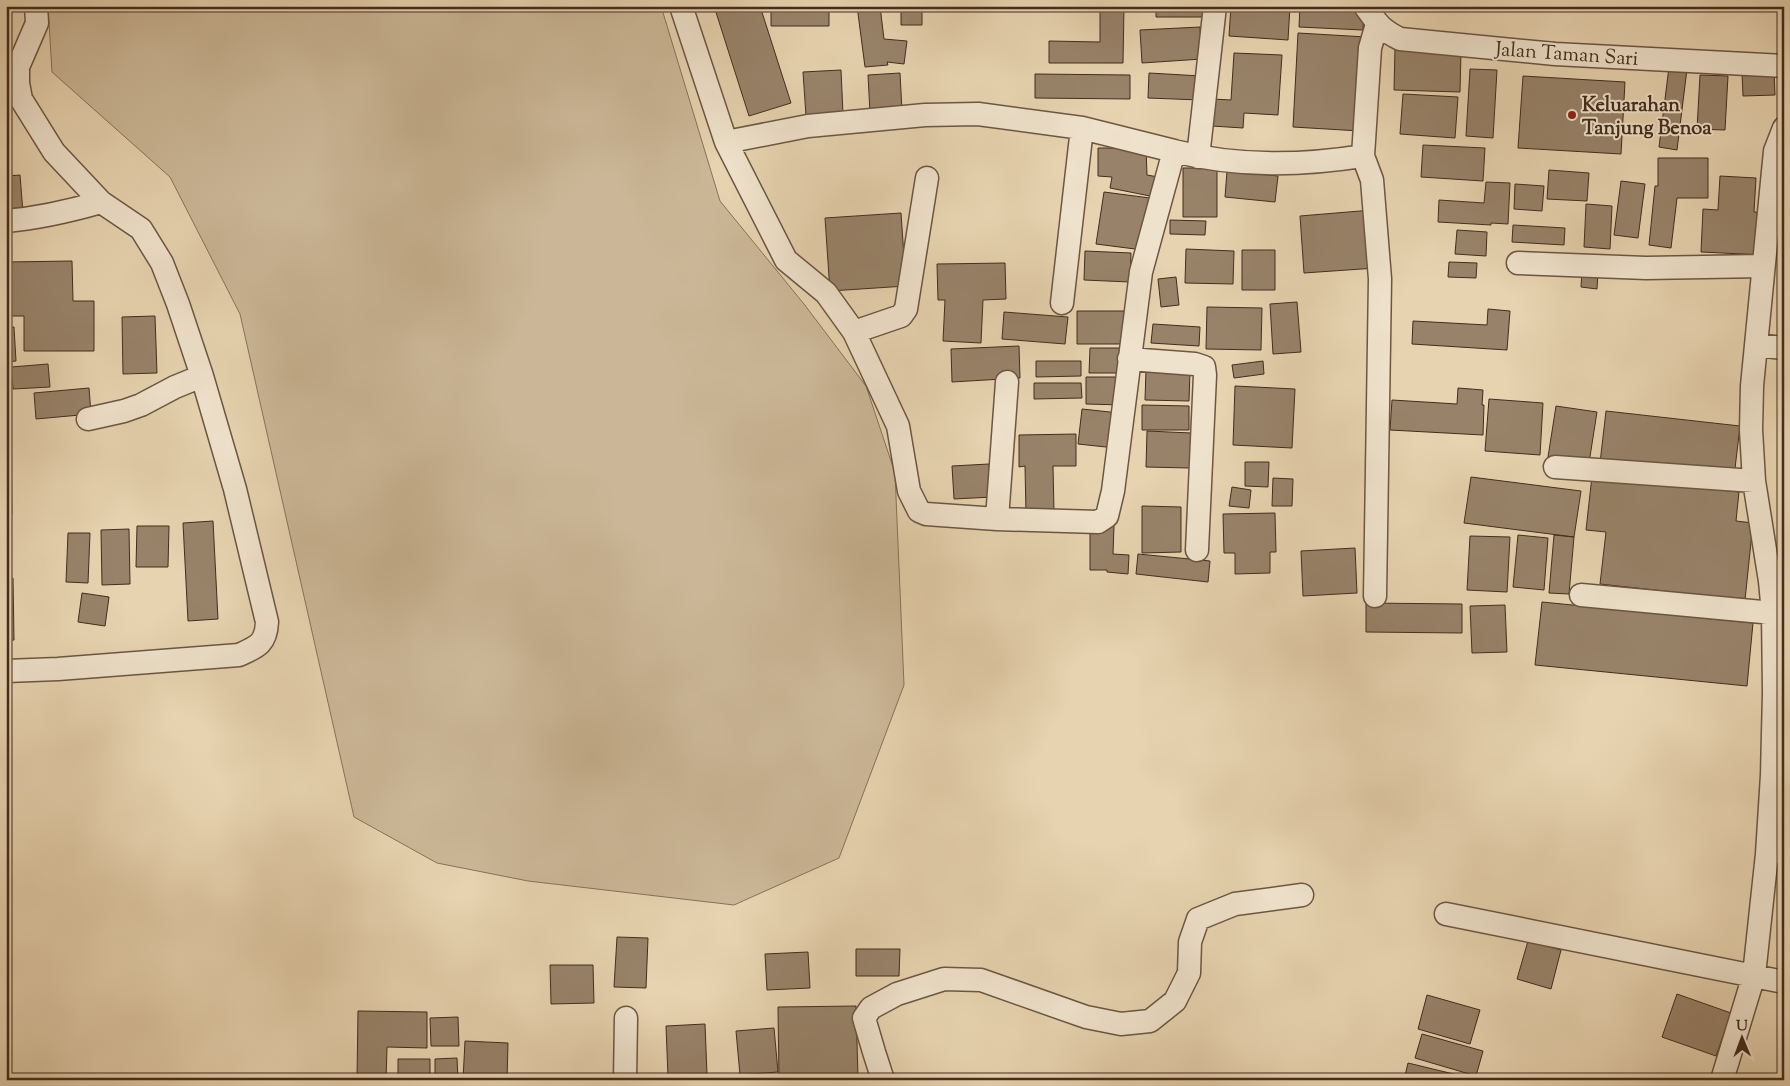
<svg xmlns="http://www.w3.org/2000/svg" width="1790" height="1086" viewBox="0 0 1790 1086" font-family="'Sorts Mill Goudy',serif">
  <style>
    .green { fill: #cbb797; stroke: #87725a }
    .building { fill: #98836a; stroke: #432c1e }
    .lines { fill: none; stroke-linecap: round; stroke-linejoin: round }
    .lane-casing { stroke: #6c5642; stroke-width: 14 }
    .street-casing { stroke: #6c5642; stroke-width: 25 }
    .lane { stroke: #efe2cc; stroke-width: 11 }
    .street { stroke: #efe2cc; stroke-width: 22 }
    .poi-dot { fill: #8f2418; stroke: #efe2cc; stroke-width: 2 }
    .labels { text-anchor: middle; stroke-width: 4; stroke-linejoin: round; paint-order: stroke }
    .street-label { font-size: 20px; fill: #432c1e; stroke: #efe2cc }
    .poi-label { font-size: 20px; font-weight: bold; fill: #432c1e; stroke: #efe2cc; text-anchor: start }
  </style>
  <rect width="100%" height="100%" fill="#e7d3b0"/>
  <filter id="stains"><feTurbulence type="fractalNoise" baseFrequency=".004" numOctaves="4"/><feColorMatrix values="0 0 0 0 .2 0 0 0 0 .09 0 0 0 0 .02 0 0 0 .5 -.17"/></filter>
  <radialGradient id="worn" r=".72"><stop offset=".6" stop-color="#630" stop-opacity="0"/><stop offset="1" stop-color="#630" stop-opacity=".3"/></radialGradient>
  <path class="green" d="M 48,6 L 661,6 L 720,201 L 804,304 L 866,386 L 895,473 L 904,685 L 839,858 L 734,905 L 528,881 L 437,863 L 354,817 L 240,314 L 170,177 L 52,72 Z"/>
  <path class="building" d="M 714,6 L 760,6 L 791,103 L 749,116 Z
    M 771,6 L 829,6 L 829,26 L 771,26 Z
    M 857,6 L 880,6 L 884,39 L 907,41 L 904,64 L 887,62 L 888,65 L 865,67 Z
    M 901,6 L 922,6 L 922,25 L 901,25 Z
    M 1100,6 L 1124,6 L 1123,63 L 1049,63 L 1049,41 L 1100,42 Z
    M 1156,6 L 1209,6 L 1209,17 L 1156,17 Z
    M 1231,6 L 1290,6 L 1288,40 L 1229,36 Z
    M 1300,6 L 1364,7 L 1363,30 L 1299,27 Z
    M 1200,27 L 1202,59 L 1142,63 L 1140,30 Z
    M 1298,33 L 1366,37 L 1360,131 L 1293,127 Z
    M 1395,49 L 1461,50 L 1460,92 L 1394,90 Z
    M 1234,53 L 1282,55 L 1278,115 L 1244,113 L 1243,128 L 1212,126 L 1213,99 L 1231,100 Z
    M 1669,67 L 1687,69 L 1677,150 L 1659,147 Z
    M 1470,69 L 1497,70 L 1493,138 L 1466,136 Z
    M 841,70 L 843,114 L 806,116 L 803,72 Z
    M 1774,71 L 1775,95 L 1743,96 L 1742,73 Z
    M 900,73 L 902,111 L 870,113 L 868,75 Z
    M 1149,73 L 1201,76 L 1200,100 L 1148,98 Z
    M 1035,74 L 1130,75 L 1130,99 L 1035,98 Z
    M 1700,75 L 1728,76 L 1725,130 L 1697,129 Z
    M 1523,76 L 1625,82 L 1621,154 L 1518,148 Z
    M 1403,94 L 1458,97 L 1455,138 L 1400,134 Z
    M 1423,145 L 1485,148 L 1483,181 L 1421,177 Z
    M 1098,148 L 1146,148 L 1147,175 L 1164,178 L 1160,198 L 1110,188 L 1112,177 L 1098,176 Z
    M 1658,158 L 1708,158 L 1708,198 L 1677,198 L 1671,248 L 1649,245 L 1655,186 L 1658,186 Z
    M 1183,168 L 1217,168 L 1217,217 L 1183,217 Z
    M 1549,170 L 1589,173 L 1587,201 L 1547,199 Z
    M 1227,171 L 1278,176 L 1275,202 L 1225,197 Z
    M 20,175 L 23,213 L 6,214 L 6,176 Z
    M 1720,176 L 1756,178 L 1754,212 L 1767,213 L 1764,255 L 1701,252 L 1703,209 L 1718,210 Z
    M 1621,181 L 1645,184 L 1638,238 L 1614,235 Z
    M 1486,182 L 1510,183 L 1508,224 L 1491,223 L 1491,225 L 1438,222 L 1439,200 L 1484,203 Z
    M 1515,184 L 1544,186 L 1542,211 L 1514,209 Z
    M 1104,192 L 1150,198 L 1143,250 L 1096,244 Z
    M 1586,204 L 1612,206 L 1610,249 L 1584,247 Z
    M 1372,210 L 1376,268 L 1304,273 L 1300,216 Z
    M 901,213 L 906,286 L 830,291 L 825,218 Z
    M 1170,220 L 1206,221 L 1205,235 L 1170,234 Z
    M 1513,225 L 1565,228 L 1564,245 L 1512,242 Z
    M 1457,230 L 1487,232 L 1486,256 L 1455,254 Z
    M 1186,249 L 1234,251 L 1233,284 L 1185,283 Z
    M 1242,250 L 1275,250 L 1275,290 L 1242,290 Z
    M 1085,251 L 1131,253 L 1130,282 L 1084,280 Z
    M 72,261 L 73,301 L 94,301 L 94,351 L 24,351 L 24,316 L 6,316 L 6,262 Z
    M 1449,262 L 1477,263 L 1476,278 L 1448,277 Z
    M 1005,263 L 1006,299 L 983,300 L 981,343 L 943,341 L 945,300 L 938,300 L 937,264 Z
    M 1582,270 L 1598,271 L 1597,289 L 1581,287 Z
    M 1176,277 L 1179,305 L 1161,307 L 1158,279 Z
    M 1297,302 L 1301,352 L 1273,354 L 1270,304 Z
    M 1207,307 L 1262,308 L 1261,350 L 1206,349 Z
    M 1488,309 L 1510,311 L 1507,350 L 1412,344 L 1413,321 L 1487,325 Z
    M 1077,311 L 1127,311 L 1127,344 L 1077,344 Z
    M 1004,312 L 1068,317 L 1065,344 L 1002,339 Z
    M 155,316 L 157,373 L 123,374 L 122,317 Z
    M 1153,324 L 1200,327 L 1199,346 L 1151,343 Z
    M 6,327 L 14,327 L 16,361 L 6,362 Z
    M 1019,346 L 1020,378 L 952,382 L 951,349 Z
    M 1090,348 L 1126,348 L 1126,373 L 1089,373 Z
    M 1036,361 L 1081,361 L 1081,376 L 1036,377 Z
    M 1263,361 L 1264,374 L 1234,378 L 1232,365 Z
    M 48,364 L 50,387 L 13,389 L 11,367 Z
    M 1146,370 L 1190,371 L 1189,401 L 1145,400 Z
    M 1086,377 L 1122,377 L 1122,405 L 1086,404 Z
    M 1034,383 L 1081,383 L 1082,398 L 1034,399 Z
    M 1235,386 L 1295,389 L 1292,448 L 1233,445 Z
    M 89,388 L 91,414 L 36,419 L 34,393 Z
    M 1458,388 L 1483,390 L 1482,405 L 1484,405 L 1483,435 L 1390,430 L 1392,400 L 1457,404 Z
    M 1489,399 L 1543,403 L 1540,455 L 1485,451 Z
    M 1142,405 L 1189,406 L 1189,430 L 1142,430 Z
    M 1556,406 L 1597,412 L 1589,463 L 1548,457 Z
    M 1082,409 L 1119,413 L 1115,448 L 1078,444 Z
    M 1606,411 L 1740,426 L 1734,477 L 1600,463 Z
    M 1147,431 L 1191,433 L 1190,468 L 1146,467 Z
    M 1076,434 L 1076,466 L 1053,466 L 1054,512 L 1026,513 L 1025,466 L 1019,467 L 1019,435 Z
    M 1782,438 L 1784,438 L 1784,475 L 1782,476 Z
    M 6,445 L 11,445 L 12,514 L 6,514 Z
    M 1245,462 L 1269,462 L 1268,487 L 1245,486 Z
    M 989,464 L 992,497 L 954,499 L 952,466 Z
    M 1592,476 L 1739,492 L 1736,521 L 1753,523 L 1745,600 L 1600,584 L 1606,532 L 1586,530 Z
    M 1471,477 L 1581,491 L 1574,537 L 1464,523 Z
    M 1273,478 L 1293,479 L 1292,506 L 1272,506 Z
    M 1232,487 L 1251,490 L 1249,508 L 1229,506 Z
    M 1142,506 L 1181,507 L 1181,552 L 1142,553 Z
    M 1275,513 L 1276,552 L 1270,552 L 1270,573 L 1235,574 L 1235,553 L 1224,553 L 1223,514 Z
    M 213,521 L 218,619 L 188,621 L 183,523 Z
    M 1090,525 L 1114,525 L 1113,554 L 1129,555 L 1128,574 L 1107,572 L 1107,570 L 1090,570 Z
    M 137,526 L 169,526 L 168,567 L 136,567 Z
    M 129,529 L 130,584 L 102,585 L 101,530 Z
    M 68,533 L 90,533 L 88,583 L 66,582 Z
    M 1518,535 L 1548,538 L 1544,590 L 1513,587 Z
    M 1554,535 L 1574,537 L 1569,594 L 1549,593 Z
    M 1470,536 L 1510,537 L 1507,592 L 1467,590 Z
    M 1355,548 L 1357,593 L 1303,596 L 1301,551 Z
    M 1138,554 L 1210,561 L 1208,582 L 1136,574 Z
    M 13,578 L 14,640 L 6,641 L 6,579 Z
    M 82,593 L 109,597 L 105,626 L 78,622 Z
    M 1542,602 L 1753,623 L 1747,686 L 1535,665 Z
    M 1366,603 L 1462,604 L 1462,633 L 1366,632 Z
    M 1505,605 L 1507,652 L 1472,653 L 1470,606 Z
    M 617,937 L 648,938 L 646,988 L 614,987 Z
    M 1528,941 L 1561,950 L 1551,989 L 1517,979 Z
    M 856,949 L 900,949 L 899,976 L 856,976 Z
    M 808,952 L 810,988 L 767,990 L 765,954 Z
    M 550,965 L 593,965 L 594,1003 L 551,1004 Z
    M 1677,994 L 1731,1013 L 1716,1056 L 1662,1037 Z
    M 1427,995 L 1480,1010 L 1470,1044 L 1418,1029 Z
    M 856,1006 L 858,1078 L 874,1078 L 874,1080 L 779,1080 L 778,1007 Z
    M 358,1011 L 427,1012 L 427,1048 L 387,1047 L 386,1080 L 357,1080 Z
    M 458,1017 L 459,1046 L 431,1046 L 430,1018 Z
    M 705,1024 L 707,1075 L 668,1077 L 666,1026 Z
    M 774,1028 L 778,1072 L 740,1075 L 736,1031 Z
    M 1422,1034 L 1483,1051 L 1476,1076 L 1415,1058 Z
    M 465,1041 L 508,1043 L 507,1080 L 463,1080 Z
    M 457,1058 L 458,1080 L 435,1080 L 435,1059 Z
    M 398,1059 L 430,1059 L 430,1080 L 398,1080 Z
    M 1408,1063 L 1470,1078 L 1470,1080 L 1404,1080 Z
    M 723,1077 L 723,1080 L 668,1080 Z"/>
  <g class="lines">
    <g class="lane-casing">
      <path id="lane" d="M 1767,854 L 1784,859"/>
    </g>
    <g class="street-casing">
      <path id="street" d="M 681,6 L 726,142 L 808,126 L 925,115 L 978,114 L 1082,128 L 1174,151
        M 1365,6 C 1378,24 1380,29 1400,39 L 1555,54 L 1784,66
        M 726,142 L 786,260 L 826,293 L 854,332 L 898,426 L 909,491 L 919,511 L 926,514 L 997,519 L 1098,522 L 1107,516 L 1113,491 L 1141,272 L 1174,151 C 1236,167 1300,166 1363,156 L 1370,48 L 1377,24
        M 1363,156 L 1372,180 L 1380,279 L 1375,596
        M 1198,157 L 1215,6
        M 6,221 C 39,218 70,211 101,202
        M 1518,263 L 1646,268 L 1763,266
        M 1062,303 L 1082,128
        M 854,332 L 901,316 L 906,309 L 927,178
        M 1756,345 L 1784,348
        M 1129,359 L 1195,364 L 1204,367 L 1205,375 L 1197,550
        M 88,419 L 124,411 L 141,405 L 175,387 L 202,376
        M 1555,467 L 1754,481
        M 997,519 L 1007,382
        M 1581,595 L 1773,613
        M 6,671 L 58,669 L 239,655 C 257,647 266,644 267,622 L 235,489 L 202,376 L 178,304 L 162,263 L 141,229 L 101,202 L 54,152 L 21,99 L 18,83 L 18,67 L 37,23 L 36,6
        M 1446,914 L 1784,982
        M 625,1080 L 626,1018
        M 883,1080 L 874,1052 L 864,1018 L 871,1008 L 897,994 L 944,979 L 981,980 L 1086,1017 L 1121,1024 L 1150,1021 L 1175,1001 L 1189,973 L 1190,942 L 1198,919 L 1235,904 L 1302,895
        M 1722,1080 L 1754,975 L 1767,854 L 1772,775 L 1774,693 L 1773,613 L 1770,581 L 1754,481 L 1751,430 L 1752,386 L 1775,151 L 1784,128"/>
    </g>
    <use href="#lane" class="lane"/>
    <use href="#street" class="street"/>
  </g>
  <circle class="poi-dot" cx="1572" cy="115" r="5"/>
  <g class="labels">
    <g class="street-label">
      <text transform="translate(1567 53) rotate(4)" y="7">Jalan Taman Sari</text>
    </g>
    <g class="poi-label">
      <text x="1582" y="111">Keluarahan<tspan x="1582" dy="23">Tanjung Benoa</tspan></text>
    </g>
  </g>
  <rect width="1790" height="1086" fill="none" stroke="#e7d3b0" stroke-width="25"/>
  <rect x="8" y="8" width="1775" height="1071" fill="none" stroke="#432c1e" stroke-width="2.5"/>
  <rect x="12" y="12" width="1765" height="1061" fill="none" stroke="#432c1e"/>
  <g transform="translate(1742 1038) rotate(359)" stroke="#efe2cc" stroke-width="4" paint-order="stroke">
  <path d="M0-4L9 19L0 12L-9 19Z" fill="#432c1e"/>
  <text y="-8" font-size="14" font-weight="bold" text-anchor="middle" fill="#432c1e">U</text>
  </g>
  <rect width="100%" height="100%" filter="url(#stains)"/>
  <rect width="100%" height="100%" fill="url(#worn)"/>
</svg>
